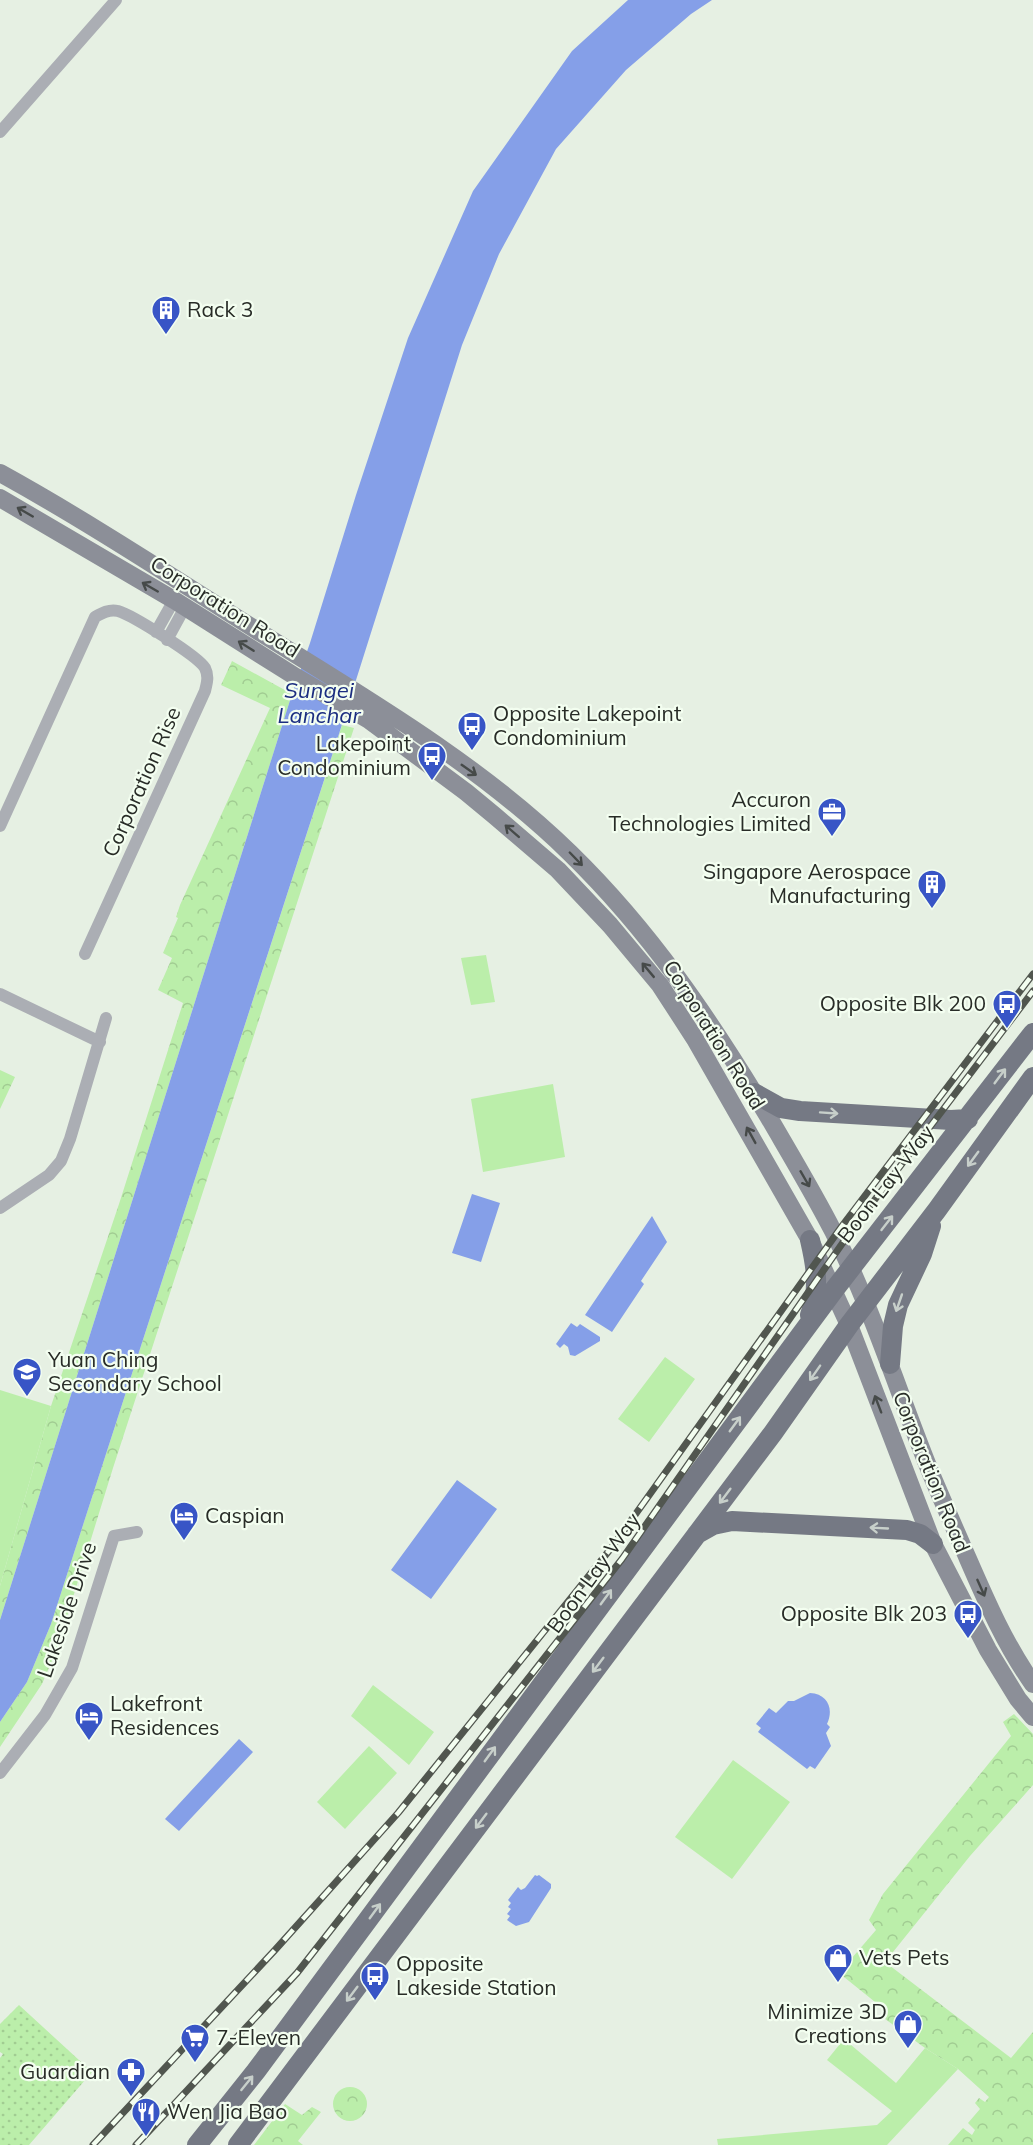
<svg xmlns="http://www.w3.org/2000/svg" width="1033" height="2145" viewBox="0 0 1033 2145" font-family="Mulish,sans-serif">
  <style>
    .grass { fill: url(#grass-dots) }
    .forest { fill: url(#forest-crowns) }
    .garden { fill: #bea }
    .water { fill: #859fe8 }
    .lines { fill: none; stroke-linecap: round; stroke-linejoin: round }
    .street { stroke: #abaeb4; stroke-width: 12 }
    .secondary { stroke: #8c8f98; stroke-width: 18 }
    .primary { stroke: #757984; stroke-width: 20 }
    .rail-casing { stroke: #51564f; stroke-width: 7 }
    .rail { stroke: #f3fef0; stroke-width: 4.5; stroke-dasharray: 14; stroke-linecap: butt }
    .oneway { stroke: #464a49 }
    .oneway2 { stroke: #c7cfca }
    .labels { text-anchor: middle; stroke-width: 4.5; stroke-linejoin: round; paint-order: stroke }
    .poi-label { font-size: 21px; fill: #282c27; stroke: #f3fef0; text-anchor: start }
    .street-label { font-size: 21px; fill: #282c27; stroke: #f3fef0 }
    .water-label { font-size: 22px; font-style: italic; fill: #1b2d80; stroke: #f3fef0 }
  </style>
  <defs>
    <pattern id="grass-dots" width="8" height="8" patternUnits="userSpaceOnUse" patternTransform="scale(1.5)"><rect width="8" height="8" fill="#bea"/><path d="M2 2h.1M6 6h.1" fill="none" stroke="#a1cc92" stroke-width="1.8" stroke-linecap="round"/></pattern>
    <pattern id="forest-crowns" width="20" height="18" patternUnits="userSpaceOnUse" patternTransform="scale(1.5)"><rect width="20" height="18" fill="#bea"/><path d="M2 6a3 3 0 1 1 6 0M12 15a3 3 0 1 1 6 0" fill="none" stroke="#a1cc92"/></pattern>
  </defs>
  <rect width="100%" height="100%" fill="#e6f0e3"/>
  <path class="grass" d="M 19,2005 L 92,2072 L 29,2145 L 0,2145 L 0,2058 L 3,2054 L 0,2052 L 0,2024 Z"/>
  <path class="forest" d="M 232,661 L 292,694 L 0,1620 L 0,1586 L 51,1406 L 119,1204 L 183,1003 L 158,990 L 172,958 L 163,953 L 178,918 L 176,917 L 180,905 L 270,708 L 221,685 Z
    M 342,725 L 354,728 L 113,1468 L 57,1649 L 42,1684 L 0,1747 L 0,1722 L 27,1682 L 51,1624 Z
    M 0,1070 L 15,1077 L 0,1109 Z
    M 1014,1714 L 1033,1734 L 1033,1785 L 970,1856 L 885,1962 L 1011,2058 L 1033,2032 L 1033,2145 L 948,2145 L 963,2128 L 972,2135 L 975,2130 L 968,2123 L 980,2109 L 975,2103 L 979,2098 L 985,2102 L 989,2097 L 958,2069 L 925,2048 L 881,2016 L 885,2010 L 839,1973 L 876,1930 L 869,1920 L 883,1894 L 1011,1736 L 1003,1722 Z
    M333 2104a17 17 0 1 1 34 0a17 17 0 1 1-34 0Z
    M 285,2104 L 302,2115 L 312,2107 L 321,2112 L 298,2141 L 303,2145 L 254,2145 Z"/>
  <path class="garden" d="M 486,955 L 495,1002 L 471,1005 L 461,958 Z
    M 553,1084 L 565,1157 L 483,1172 L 471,1099 Z
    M 665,1357 L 695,1379 L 649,1442 L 618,1419 Z
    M 0,1390 L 51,1406 L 0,1586 Z
    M 373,1685 L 434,1732 L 409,1765 L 351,1716 Z
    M 369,1746 L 397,1773 L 345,1829 L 317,1802 Z
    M 733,1760 L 790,1802 L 732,1879 L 675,1837 Z
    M 844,2039 L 896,2083 L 925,2048 L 958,2069 L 887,2145 L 718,2145 L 717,2139 L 877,2125 L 892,2111 L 827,2060 Z"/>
  <path class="water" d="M 628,0 L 712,0 L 691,14 L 626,70 L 556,149 L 499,254 L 462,345 L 338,737 L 51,1624 L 27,1682 L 0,1722 L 0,1620 L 292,694 L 310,643 L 356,495 L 408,338 L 473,191 L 572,51 Z
    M 472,1194 L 500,1203 L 481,1262 L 452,1253 Z
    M 652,1216 L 667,1242 L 641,1281 L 644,1284 L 612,1332 L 585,1315 Z
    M 571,1323 L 577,1327 L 580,1324 L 600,1337 L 600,1341 L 575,1356 L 570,1355 L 568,1347 L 564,1344 L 560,1348 L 556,1344 Z
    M 457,1480 L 497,1509 L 431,1599 L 391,1570 Z
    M 810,1693 C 828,1694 834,1709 827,1724 L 830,1727 L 826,1733 L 831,1746 L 815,1769 L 810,1766 L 807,1769 L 758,1732 L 761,1728 L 756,1724 L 769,1708 L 776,1713 L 788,1701 L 794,1701 Z
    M 239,1739 L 253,1752 L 179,1831 L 165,1819 Z
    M 535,1875 L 537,1876 L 539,1875 L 551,1884 L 551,1888 L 529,1922 L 516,1926 L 507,1920 L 510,1916 L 507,1914 L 511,1909 L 508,1907 L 511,1903 L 508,1900 L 518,1887 L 521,1890 L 525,1888 Z"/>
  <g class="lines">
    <path class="street" d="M 0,132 L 116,0
      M 156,632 L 174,600
      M 167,640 L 185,607
      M 0,826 L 95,617 C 102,613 109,609 118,611 C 132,615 198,656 205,668 C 209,676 207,683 205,691 L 85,954
      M 0,994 L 100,1042
      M 0,1208 L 49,1175 L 61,1161 L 70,1139 L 106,1018
      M 0,1773 L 45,1715 L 72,1668 L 114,1536 L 137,1532"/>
    <path class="secondary" d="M 0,473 C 89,522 175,579 261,633 C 367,699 480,765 570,853 C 651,932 710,1020 768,1116 C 790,1154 813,1192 833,1231 C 873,1310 899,1395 932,1476 C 943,1502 954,1527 965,1552 C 985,1598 1004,1643 1033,1684
      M 0,498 L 174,600 L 296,677 L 369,720 L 466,792 L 495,816 L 558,870 L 610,925 L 660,985 L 695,1039 L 810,1240 L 849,1325 L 933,1544 L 988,1650 L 1018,1699 L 1033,1717"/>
    <path class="primary" d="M 754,1093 L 781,1108 L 800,1111 L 951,1120 L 968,1119
      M 810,1315 C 820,1288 816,1266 810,1240
      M 890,1364 L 893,1326 L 898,1305 L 922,1254 L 931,1226
      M 697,1534 L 713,1525 L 732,1521 L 907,1530 L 920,1534 L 933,1544
      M 197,2145 L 256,2071 L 834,1290 L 1033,1033
      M 238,2145 L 773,1433 L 849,1325 L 937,1210 L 1033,1077"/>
    <g class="rail-casing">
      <path id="rail" d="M 93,2145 L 275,1950 L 398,1813 L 612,1547 L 842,1226 L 1033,974
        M 136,2145 L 297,1973 L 622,1559 L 851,1231 L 1033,991"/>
    </g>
    <use href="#rail" class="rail"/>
  </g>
  <defs><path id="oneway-shaft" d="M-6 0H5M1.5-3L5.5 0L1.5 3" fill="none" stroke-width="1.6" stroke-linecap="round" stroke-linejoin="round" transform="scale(1.5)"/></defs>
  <g class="oneway">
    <use href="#oneway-shaft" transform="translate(25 512) rotate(-150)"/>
    <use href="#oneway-shaft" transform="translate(150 587) rotate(-150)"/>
    <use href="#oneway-shaft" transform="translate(246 646) rotate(-148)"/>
    <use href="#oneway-shaft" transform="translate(469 770) rotate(35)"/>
    <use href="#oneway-shaft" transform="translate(512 831) rotate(-139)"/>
    <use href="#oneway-shaft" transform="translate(576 859) rotate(46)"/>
    <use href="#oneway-shaft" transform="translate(648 970) rotate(-130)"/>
    <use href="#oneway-shaft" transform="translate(751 1135) rotate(-119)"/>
    <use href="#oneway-shaft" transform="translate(805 1179) rotate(60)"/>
    <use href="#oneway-shaft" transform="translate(878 1404) rotate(-111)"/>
    <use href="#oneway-shaft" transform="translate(981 1588) rotate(66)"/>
  </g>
  <g class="oneway2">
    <use href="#oneway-shaft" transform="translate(1000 1076) rotate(-53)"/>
    <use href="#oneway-shaft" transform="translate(829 1113) rotate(4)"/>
    <use href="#oneway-shaft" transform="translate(973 1159) rotate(126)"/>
    <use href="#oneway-shaft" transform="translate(887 1223) rotate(-52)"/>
    <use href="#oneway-shaft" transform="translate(899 1303) rotate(109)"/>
    <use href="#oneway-shaft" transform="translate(815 1373) rotate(125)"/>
    <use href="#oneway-shaft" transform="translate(735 1424) rotate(-54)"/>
    <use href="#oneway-shaft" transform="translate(725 1496) rotate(127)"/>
    <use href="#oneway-shaft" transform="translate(879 1528) rotate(-177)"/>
    <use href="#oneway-shaft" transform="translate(606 1597) rotate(-54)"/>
    <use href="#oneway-shaft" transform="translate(598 1665) rotate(127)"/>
    <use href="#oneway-shaft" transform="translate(490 1754) rotate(-54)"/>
    <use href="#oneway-shaft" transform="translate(481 1821) rotate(127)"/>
    <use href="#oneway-shaft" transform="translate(375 1911) rotate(-54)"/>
    <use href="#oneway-shaft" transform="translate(352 1994) rotate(127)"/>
    <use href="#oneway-shaft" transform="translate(247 2083) rotate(-51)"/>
  </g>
  <defs>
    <g id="building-pin" transform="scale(1.5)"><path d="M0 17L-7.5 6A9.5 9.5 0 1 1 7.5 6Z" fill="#3855c6" stroke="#f3fef0"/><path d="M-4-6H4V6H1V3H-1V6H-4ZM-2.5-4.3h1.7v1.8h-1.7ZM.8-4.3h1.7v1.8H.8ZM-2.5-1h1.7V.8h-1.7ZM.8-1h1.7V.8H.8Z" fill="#fff"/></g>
    <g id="bus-pin" transform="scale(1.5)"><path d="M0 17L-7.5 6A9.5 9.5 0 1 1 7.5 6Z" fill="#3855c6" stroke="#f3fef0"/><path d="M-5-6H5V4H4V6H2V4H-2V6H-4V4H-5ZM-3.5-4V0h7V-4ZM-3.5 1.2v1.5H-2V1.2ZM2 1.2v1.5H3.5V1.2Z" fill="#fff"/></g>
    <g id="office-pin" transform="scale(1.5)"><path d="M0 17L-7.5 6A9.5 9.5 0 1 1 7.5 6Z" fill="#3855c6" stroke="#f3fef0"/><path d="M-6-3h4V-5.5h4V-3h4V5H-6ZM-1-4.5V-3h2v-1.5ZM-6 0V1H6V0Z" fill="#fff"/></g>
    <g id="school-pin" transform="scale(1.5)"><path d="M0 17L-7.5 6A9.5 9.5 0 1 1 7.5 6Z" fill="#3855c6" stroke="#f3fef0"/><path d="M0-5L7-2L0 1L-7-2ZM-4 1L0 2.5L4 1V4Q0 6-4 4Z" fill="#fff"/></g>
    <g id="hotel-pin" transform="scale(1.5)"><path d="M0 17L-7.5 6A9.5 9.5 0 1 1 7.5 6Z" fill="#3855c6" stroke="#f3fef0"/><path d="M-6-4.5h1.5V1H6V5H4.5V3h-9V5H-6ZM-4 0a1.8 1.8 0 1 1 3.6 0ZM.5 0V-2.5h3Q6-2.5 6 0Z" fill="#fff"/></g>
    <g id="shop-pin" transform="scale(1.5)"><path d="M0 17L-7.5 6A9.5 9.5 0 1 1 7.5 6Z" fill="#3855c6" stroke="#f3fef0"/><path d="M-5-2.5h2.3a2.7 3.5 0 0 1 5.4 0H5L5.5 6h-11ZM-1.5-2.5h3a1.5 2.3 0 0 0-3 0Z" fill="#fff"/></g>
    <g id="supermarket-pin" transform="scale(1.5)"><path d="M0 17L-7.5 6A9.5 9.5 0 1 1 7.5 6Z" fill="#3855c6" stroke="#f3fef0"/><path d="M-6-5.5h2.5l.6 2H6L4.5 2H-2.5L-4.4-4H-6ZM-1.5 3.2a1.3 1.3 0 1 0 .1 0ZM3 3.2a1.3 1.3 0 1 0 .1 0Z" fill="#fff"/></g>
    <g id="pharmacy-pin" transform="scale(1.5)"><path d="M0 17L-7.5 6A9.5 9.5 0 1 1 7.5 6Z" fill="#3855c6" stroke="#f3fef0"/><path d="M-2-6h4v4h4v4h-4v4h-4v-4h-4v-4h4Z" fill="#fff"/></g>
    <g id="restaurant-pin" transform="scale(1.5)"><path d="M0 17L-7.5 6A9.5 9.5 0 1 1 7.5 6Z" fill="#3855c6" stroke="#f3fef0"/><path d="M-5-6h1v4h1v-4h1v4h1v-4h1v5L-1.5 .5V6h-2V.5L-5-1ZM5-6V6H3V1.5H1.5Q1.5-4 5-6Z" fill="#fff"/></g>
  </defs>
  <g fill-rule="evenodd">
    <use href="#building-pin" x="166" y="310"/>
    <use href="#bus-pin" x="472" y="726"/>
    <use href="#bus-pin" x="432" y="756"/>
    <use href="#office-pin" x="832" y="812"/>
    <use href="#building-pin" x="932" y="884"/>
    <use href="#bus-pin" x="1007" y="1004"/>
    <use href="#school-pin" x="27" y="1372"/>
    <use href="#hotel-pin" x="184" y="1516"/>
    <use href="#bus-pin" x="968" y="1614"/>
    <use href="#hotel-pin" x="89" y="1716"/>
    <use href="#shop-pin" x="838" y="1958"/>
    <use href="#bus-pin" x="375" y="1976"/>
    <use href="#shop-pin" x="908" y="2024"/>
    <use href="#supermarket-pin" x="195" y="2038"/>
    <use href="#pharmacy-pin" x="131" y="2072"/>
    <use href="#restaurant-pin" x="146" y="2112"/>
  </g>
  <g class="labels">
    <g class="poi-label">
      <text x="187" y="317">Rack 3</text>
      <text x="493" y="721">Opposite Lakepoint<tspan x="493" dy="24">Condominium</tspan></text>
      <text x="411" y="751" text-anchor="end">Lakepoint<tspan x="411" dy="24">Condominium</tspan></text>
      <text x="811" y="807" text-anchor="end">Accuron<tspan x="811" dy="24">Technologies Limited</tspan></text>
      <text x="911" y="879" text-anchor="end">Singapore Aerospace<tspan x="911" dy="24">Manufacturing</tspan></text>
      <text x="986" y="1011" text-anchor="end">Opposite Blk 200</text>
      <text x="48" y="1367">Yuan Ching<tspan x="48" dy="24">Secondary School</tspan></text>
      <text x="205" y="1523">Caspian</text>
      <text x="947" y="1621" text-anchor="end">Opposite Blk 203</text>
      <text x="110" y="1711">Lakefront<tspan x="110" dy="24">Residences</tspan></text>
      <text x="859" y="1965">Vets Pets</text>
      <text x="396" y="1971">Opposite<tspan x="396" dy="24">Lakeside Station</tspan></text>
      <text x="887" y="2019" text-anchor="end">Minimize 3D<tspan x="887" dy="24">Creations</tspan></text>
      <text x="216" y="2045">7-Eleven</text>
      <text x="110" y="2079" text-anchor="end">Guardian</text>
      <text x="167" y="2119">Wen Jia Bao</text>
    </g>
    <g class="street-label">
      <text transform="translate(225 607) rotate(32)" y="7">Corporation Road</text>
      <text transform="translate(142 782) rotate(-66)" y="7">Corporation Rise</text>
      <text transform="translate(714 1035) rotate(58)" y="7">Corporation Road</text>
      <text transform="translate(886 1184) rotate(-52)" y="7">Boon Lay Way</text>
      <text transform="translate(931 1472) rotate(68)" y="7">Corporation Road</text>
      <text transform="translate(594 1573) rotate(-54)" y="7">Boon Lay Way</text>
      <text transform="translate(67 1610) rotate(-71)" y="7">Lakeside Drive</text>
    </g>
    <g class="water-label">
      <text x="319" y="698">Sungei<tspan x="319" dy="25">Lanchar</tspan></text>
    </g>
  </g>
</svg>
